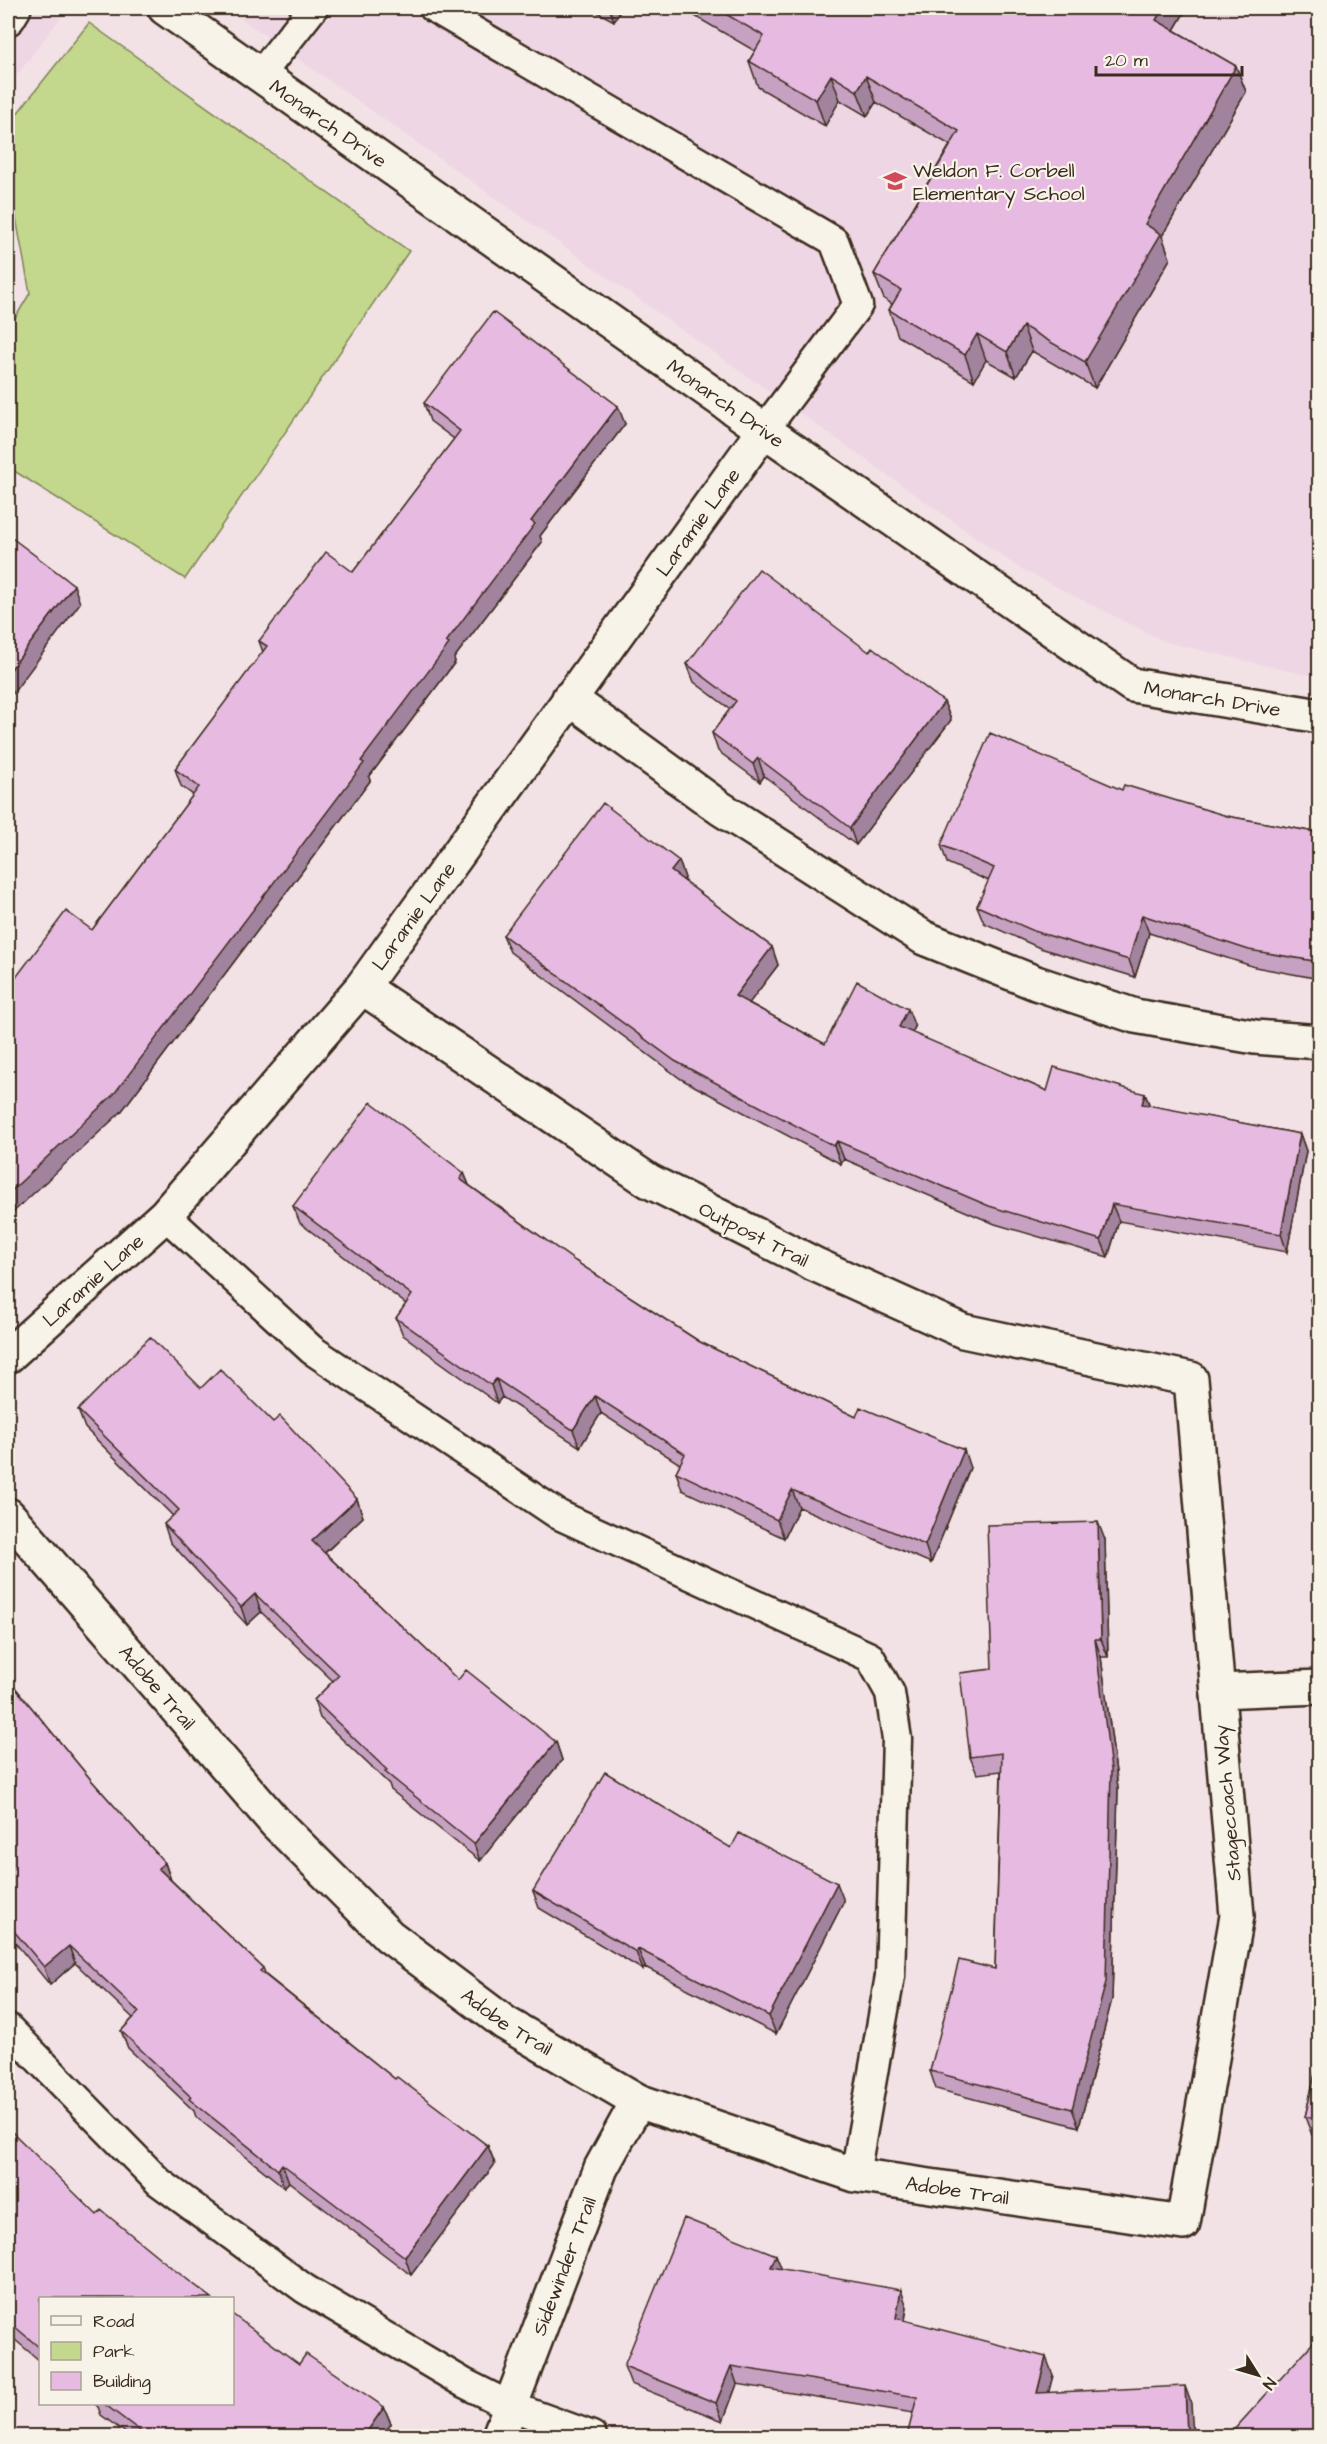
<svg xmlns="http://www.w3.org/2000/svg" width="1327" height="2444" viewBox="0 0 1327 2444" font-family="'Architects Daughter',sans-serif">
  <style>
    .built { fill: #efd6e4 }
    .green { fill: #c3d78d; stroke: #7f8056; stroke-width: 1.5 }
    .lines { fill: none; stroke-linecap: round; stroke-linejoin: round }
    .lane-casing { stroke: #3b2a1e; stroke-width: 33 }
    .street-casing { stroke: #3b2a1e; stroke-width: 38 }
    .lane { stroke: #f7f3e8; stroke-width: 28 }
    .street { stroke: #f7f3e8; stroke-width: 33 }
    .wall { fill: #c7a1c2; stroke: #3b2a1e; stroke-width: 1.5 }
    .shaded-wall { fill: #a2839e; stroke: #3b2a1e; stroke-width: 1.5 }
    .building { fill: #e7bbe1; stroke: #3b2a1e; stroke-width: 1.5 }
    .labels { text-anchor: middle; stroke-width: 4.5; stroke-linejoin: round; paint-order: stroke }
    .street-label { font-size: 20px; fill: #3b2a1e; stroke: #f7f3e8 }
    .poi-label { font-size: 20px; fill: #3b2a1e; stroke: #f7f3e8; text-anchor: start }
  </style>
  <rect width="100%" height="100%" fill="#f2e2e6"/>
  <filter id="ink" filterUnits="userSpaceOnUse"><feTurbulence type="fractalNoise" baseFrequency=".0167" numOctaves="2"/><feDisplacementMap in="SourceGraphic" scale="12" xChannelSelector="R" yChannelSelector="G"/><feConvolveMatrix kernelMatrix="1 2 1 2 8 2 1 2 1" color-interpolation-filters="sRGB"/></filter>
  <g filter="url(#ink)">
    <path class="built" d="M 8,8 L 68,8 L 8,87 Z
      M 226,8 L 1319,8 L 1319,673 L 1307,675 L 1165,642 L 1019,568 Z"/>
    <path class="green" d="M 89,23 L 409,251 L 185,579 L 8,467 L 8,330 L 30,293 L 8,175 L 8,125 Z"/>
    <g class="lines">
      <g class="lane-casing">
        <path id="lane" d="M 434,8 L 834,241 L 858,305 L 764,430
          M 260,75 L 313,8
          M 165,1215 L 312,1350 L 559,1515 L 870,1657 L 890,1693 L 897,1739 L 890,1976 L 855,2175
          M 8,2028 L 159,2182 L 305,2289 L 464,2383 L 510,2406 L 592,2436"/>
      </g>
      <g class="street-casing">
        <g id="street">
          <path id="s1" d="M 165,8 L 764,430 L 1132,685 L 1320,716"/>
          <path d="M 8,18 L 14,8"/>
          <path d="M 569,698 L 720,808 L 924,938 L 1036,983 L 1135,1016 L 1255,1037 L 1320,1042"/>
          <path id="s2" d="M 8,1356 L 165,1215 L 362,987 L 764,430"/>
          <path id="s3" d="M 8,1515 L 275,1822 L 389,1936 L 505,2023 L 638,2101 L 855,2175 L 1183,2223 L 1237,1916 L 1191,1379 L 963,1331 L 814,1264 L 649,1181 L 362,987"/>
          <path d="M 1218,1691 L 1320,1687"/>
          <path id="s4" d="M 499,2436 L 601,2168 L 638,2101"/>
        </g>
      </g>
      <use href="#lane" class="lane"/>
      <use href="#street" class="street"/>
    </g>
    <path class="wall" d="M 590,8 L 622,8 L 614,21 Z
      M 681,8 L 1187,8 L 1174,30 L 1236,66 L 1246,92 L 1162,236 L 1170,259 L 1095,388 L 1032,351 L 1016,377 L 986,360 L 974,381 L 898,336 L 889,310 L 892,304 L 884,299 L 874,274 L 950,145 L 876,102 L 867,116 L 840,100 L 825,126 L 758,87 L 749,61 L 755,51 Z
      M 424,403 L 625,424 L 540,536 L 542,542 L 454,658 L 455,662 L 369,777 L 370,781 L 121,1112 L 92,930 L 193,795 L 181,786 L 175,769 L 263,652 L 259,641 L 353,572 L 454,439 L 430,421 Z
      M 869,652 L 944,702 L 951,720 L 856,845 L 764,776 L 760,782 L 718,751 L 712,733 L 730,709 L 694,682 L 687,664 Z
      M 1122,790 L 1227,816 L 1320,833 L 1320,979 L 1255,967 L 1149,933 L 1135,977 L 1040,948 L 984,923 L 977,906 L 989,881 L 947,863 L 941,845 Z
      M 679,861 L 685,878 L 684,881 L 772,947 L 778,965 L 749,1003 L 825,1044 L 915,1027 L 912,1033 L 1047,1091 L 1145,1094 L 1150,1106 L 1300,1134 L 1306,1151 L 1287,1252 L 1119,1221 L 1108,1257 L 995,1224 L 844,1159 L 841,1164 L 681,1079 L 510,952 L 503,935 Z
      M 464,1173 L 469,1185 L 575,1261 L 700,1342 L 856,1417 L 970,1468 L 931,1563 L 799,1507 L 784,1538 L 682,1490 L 676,1472 L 680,1464 L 601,1413 L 580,1447 L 502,1397 L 497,1403 L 403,1335 L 396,1318 L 406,1304 L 300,1223 L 293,1206 Z
      M 201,1388 L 273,1422 L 357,1499 L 363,1517 L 325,1553 L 458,1680 L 556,1742 L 562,1760 L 480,1861 L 391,1790 L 389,1784 L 320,1718 L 314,1700 L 333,1681 L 261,1612 L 247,1625 L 170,1542 L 164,1524 L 173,1516 L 85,1428 L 78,1410 Z
      M 1105,1540 L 1108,1657 L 1101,1657 L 1118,1788 L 1112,1999 L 1079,2127 L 936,2089 L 930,2071 L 995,1969 L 1001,1771 L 977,1774 L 970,1757 Z
      M 8,1679 L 92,1781 L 165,1863 L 171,1880 L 263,1968 L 266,1975 L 395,2079 L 488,2146 L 495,2164 L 411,2275 L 289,2182 L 284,2187 L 196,2117 L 194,2111 L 128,2048 L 121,2031 L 133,2018 L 75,1963 L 50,1985 L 8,1934 Z
      M 731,1848 L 844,1901 L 776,2034 L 645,1967 L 643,1970 L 539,1908 L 533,1891 Z
      M 1320,2053 L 1320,2137 L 1312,2135 L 1305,2117 Z
      M 8,2128 L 40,2298 L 40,2361 L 8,2334 Z
      M 776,2255 L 781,2269 L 907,2307 L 905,2321 L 1053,2375 L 1048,2393 L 1191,2403 L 913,2413 L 737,2384 L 723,2421 L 631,2384 L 624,2366 Z
      M 299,2364 L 384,2407 L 391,2424 L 382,2436 L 130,2436 L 101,2415 L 98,2407 L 94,2403 L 232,2403 Z"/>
    <path class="shaded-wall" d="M 609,8 L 622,8 L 614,21 Z
      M 1163,8 L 1187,8 L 1165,45 L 1156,20 Z
      M 1236,66 L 1246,92 L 1162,236 L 1170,259 L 1095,388 L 1085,362 L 1145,224 Z
      M 831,75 L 840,100 L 825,126 L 816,100 Z
      M 866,76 L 876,102 L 867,116 L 857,91 Z
      M 1023,326 L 1032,351 L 1016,377 L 1007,352 Z
      M 977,334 L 986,360 L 974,381 L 965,355 Z
      M 618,406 L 625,424 L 540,536 L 542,542 L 454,658 L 455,662 L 369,777 L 370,781 L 121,1112 L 8,1217 L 8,1194 L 361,761 L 446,642 L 531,521 Z
      M 74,585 L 80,603 L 8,700 L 8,673 Z
      M 944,702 L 951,720 L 856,845 L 850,828 Z
      M 758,758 L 764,776 L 760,782 L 753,764 Z
      M 679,861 L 685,878 L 677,889 L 671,871 Z
      M 1142,915 L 1149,933 L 1135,977 L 1129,960 Z
      M 772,947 L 778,965 L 741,1014 L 735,996 Z
      M 908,1009 L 915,1027 L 905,1045 L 899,1027 Z
      M 1145,1094 L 1152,1112 L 1142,1104 Z
      M 1300,1134 L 1306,1151 L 1287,1252 L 1281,1234 Z
      M 837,1141 L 844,1159 L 841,1164 L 834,1146 Z
      M 464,1173 L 471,1190 L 460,1179 Z
      M 1112,1204 L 1119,1221 L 1108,1257 L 1101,1240 Z
      M 496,1379 L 502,1397 L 497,1403 L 491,1385 Z
      M 595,1396 L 601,1413 L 580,1447 L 573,1430 Z
      M 964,1450 L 970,1468 L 931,1563 L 925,1545 Z
      M 792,1490 L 799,1507 L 784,1538 L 777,1520 Z
      M 357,1499 L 363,1517 L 318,1559 L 312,1541 Z
      M 1098,1522 L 1105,1540 L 1108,1657 L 1101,1639 Z
      M 255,1594 L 261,1612 L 247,1625 L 241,1607 Z
      M 1095,1639 L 1101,1657 L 1118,1788 L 1112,1999 L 1079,2127 L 1072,2109 Z
      M 556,1742 L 562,1760 L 480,1861 L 474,1844 Z
      M 165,1863 L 171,1881 L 158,1868 Z
      M 837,1883 L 844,1901 L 776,2034 L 769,2016 Z
      M 69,1946 L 75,1963 L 50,1985 L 44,1967 Z
      M 638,1949 L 645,1967 L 643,1970 L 636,1952 Z
      M 488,2146 L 495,2164 L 411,2275 L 405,2257 Z
      M 282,2164 L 289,2182 L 284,2187 L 278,2170 Z
      M 776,2255 L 783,2272 L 771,2267 Z
      M 901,2290 L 907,2307 L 902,2336 L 896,2318 Z
      M 1046,2357 L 1053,2375 L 1044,2411 L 1037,2393 Z
      M 731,2366 L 737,2384 L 723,2421 L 716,2403 Z
      M 1185,2386 L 1191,2403 L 1193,2436 L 1187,2436 Z
      M 384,2407 L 391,2424 L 382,2436 L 364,2436 Z"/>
    <path class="building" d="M 715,8 L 1163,8 L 1156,20 L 1236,66 L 1145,224 L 1161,234 L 1085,362 L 1023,326 L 1007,352 L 977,334 L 965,355 L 889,310 L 901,290 L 874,274 L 959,131 L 866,76 L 857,91 L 831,75 L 816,100 L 749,61 L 764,36 Z
      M 493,312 L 618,406 L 531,521 L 535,524 L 446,642 L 449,644 L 361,761 L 364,763 L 114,1094 L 8,1194 L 8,988 L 66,911 L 92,930 L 199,787 L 175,769 L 267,646 L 259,641 L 326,552 L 353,572 L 460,431 L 424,403 Z
      M 8,535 L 74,585 L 8,673 Z
      M 759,569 L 869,652 L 872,647 L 944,702 L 850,828 L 758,758 L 753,764 L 712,733 L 736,701 L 687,664 Z
      M 990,733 L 1122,790 L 1124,785 L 1227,816 L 1320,833 L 1320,962 L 1249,950 L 1142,915 L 1129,960 L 1034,931 L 977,906 L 994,868 L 941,845 Z
      M 603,803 L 679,861 L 671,871 L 772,947 L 735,996 L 825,1044 L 857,981 L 908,1009 L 899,1027 L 1047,1091 L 1054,1067 L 1145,1094 L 1142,1104 L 1300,1134 L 1281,1234 L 1112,1204 L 1101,1240 L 989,1206 L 837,1141 L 834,1146 L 675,1061 L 503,935 Z
      M 371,1102 L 464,1173 L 460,1179 L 575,1261 L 700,1342 L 856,1417 L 860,1407 L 964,1450 L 925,1545 L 792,1490 L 777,1520 L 676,1472 L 685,1454 L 595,1396 L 573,1430 L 496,1379 L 491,1385 L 396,1318 L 412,1295 L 293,1206 Z
      M 1320,1297 L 1320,1338 L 1310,1299 Z
      M 150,1337 L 201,1388 L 220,1369 L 273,1422 L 280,1416 L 357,1499 L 312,1541 L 458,1680 L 466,1670 L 556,1742 L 474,1844 L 385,1772 L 387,1770 L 314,1700 L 339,1675 L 255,1594 L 241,1607 L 164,1524 L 179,1510 L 78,1410 Z
      M 1098,1522 L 1101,1639 L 1095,1639 L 1111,1770 L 1106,1982 L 1072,2109 L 930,2071 L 959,1960 L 995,1969 L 1002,1753 L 970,1757 L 960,1673 L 992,1669 L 987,1525 Z
      M 8,1679 L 92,1781 L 165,1863 L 158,1868 L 263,1968 L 260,1971 L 395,2079 L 397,2077 L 488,2146 L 405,2257 L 282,2164 L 278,2170 L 189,2099 L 191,2097 L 121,2031 L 139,2012 L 69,1946 L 44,1967 L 8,1924 Z
      M 605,1772 L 731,1848 L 739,1833 L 837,1883 L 769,2016 L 638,1949 L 636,1952 L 533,1891 Z
      M 1320,2053 L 1320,2120 L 1305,2117 Z
      M 8,2128 L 97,2215 L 101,2210 L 172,2268 L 212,2298 L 40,2298 L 40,2348 L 8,2321 Z
      M 684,2218 L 776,2255 L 771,2267 L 901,2290 L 896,2318 L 1046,2357 L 1037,2393 L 1185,2386 L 1187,2436 L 907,2436 L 917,2397 L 731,2366 L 716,2403 L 624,2366 Z
      M 232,2314 L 299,2364 L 306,2354 L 384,2407 L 364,2436 L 147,2436 L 103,2403 L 232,2403 Z
      M 1320,2335 L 1320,2436 L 1239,2436 L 1233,2431 Z"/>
  </g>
  <defs>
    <g id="school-bare" transform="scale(1.8)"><path d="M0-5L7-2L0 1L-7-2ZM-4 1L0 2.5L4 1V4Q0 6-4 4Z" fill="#d1495b" stroke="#f7f3e8" stroke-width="2.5" paint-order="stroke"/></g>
  </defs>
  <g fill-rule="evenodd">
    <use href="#school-bare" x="895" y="181"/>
  </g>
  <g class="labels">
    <g class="street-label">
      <text dy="7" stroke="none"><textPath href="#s1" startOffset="200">Monarch Drive</textPath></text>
      <text dy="7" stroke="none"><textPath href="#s1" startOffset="686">Monarch Drive</textPath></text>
      <text dy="7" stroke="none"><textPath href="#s2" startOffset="1086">Laramie Lane</textPath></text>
      <text dy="7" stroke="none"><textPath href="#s1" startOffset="1262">Monarch Drive</textPath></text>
      <text dy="7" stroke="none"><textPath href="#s2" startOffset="600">Laramie Lane</textPath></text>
      <text transform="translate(754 1234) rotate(27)" y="7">Outpost Trail</text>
      <text dy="7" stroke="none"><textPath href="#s2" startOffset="114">Laramie Lane</textPath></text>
      <text dy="7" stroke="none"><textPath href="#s3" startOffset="228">Adobe Trail</textPath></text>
      <text transform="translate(1227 1803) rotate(-95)" y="7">Stagecoach Way</text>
      <text dy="7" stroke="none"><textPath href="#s3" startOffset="714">Adobe Trail</textPath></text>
      <text dy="7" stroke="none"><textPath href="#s3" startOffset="1200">Adobe Trail</textPath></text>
      <text dy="7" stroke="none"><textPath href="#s4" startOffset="182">Sidewinder Trail</textPath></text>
    </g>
    <g class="poi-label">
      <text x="913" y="177">Weldon F. Corbell<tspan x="913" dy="23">Elementary School</tspan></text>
    </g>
  </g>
  <rect width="1327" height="2444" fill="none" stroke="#f7f3e8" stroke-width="30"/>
  <rect x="15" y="15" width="1297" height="2414" fill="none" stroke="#3b2a1e" stroke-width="2" filter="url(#ink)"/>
  <rect x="39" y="2297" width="195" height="108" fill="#f7f3e8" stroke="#aca397" stroke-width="1.5"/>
  <rect x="51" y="2316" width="30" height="9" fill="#f7f3e8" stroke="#aca397" stroke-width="1.5"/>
  <text x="93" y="2327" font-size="18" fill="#3b2a1e">Road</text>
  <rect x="51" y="2342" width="30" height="18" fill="#c3d78d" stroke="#aca397" stroke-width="1.5"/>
  <text x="93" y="2357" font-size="18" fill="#3b2a1e">Park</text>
  <rect x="51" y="2372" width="30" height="18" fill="#e7bbe1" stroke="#aca397" stroke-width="1.5"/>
  <text x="93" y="2387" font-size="18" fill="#3b2a1e">Building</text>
  <g transform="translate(1258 2375) rotate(127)" stroke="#f7f3e8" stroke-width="4.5" paint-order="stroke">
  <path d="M0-4.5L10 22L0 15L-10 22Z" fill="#3b2a1e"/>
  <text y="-9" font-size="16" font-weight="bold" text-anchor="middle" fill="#3b2a1e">N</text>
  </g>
  <path d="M1096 66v9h146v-9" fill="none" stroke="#3b2a1e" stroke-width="3"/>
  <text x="1105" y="66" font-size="18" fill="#3b2a1e" stroke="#f7f3e8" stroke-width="4.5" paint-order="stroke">20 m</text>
</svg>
